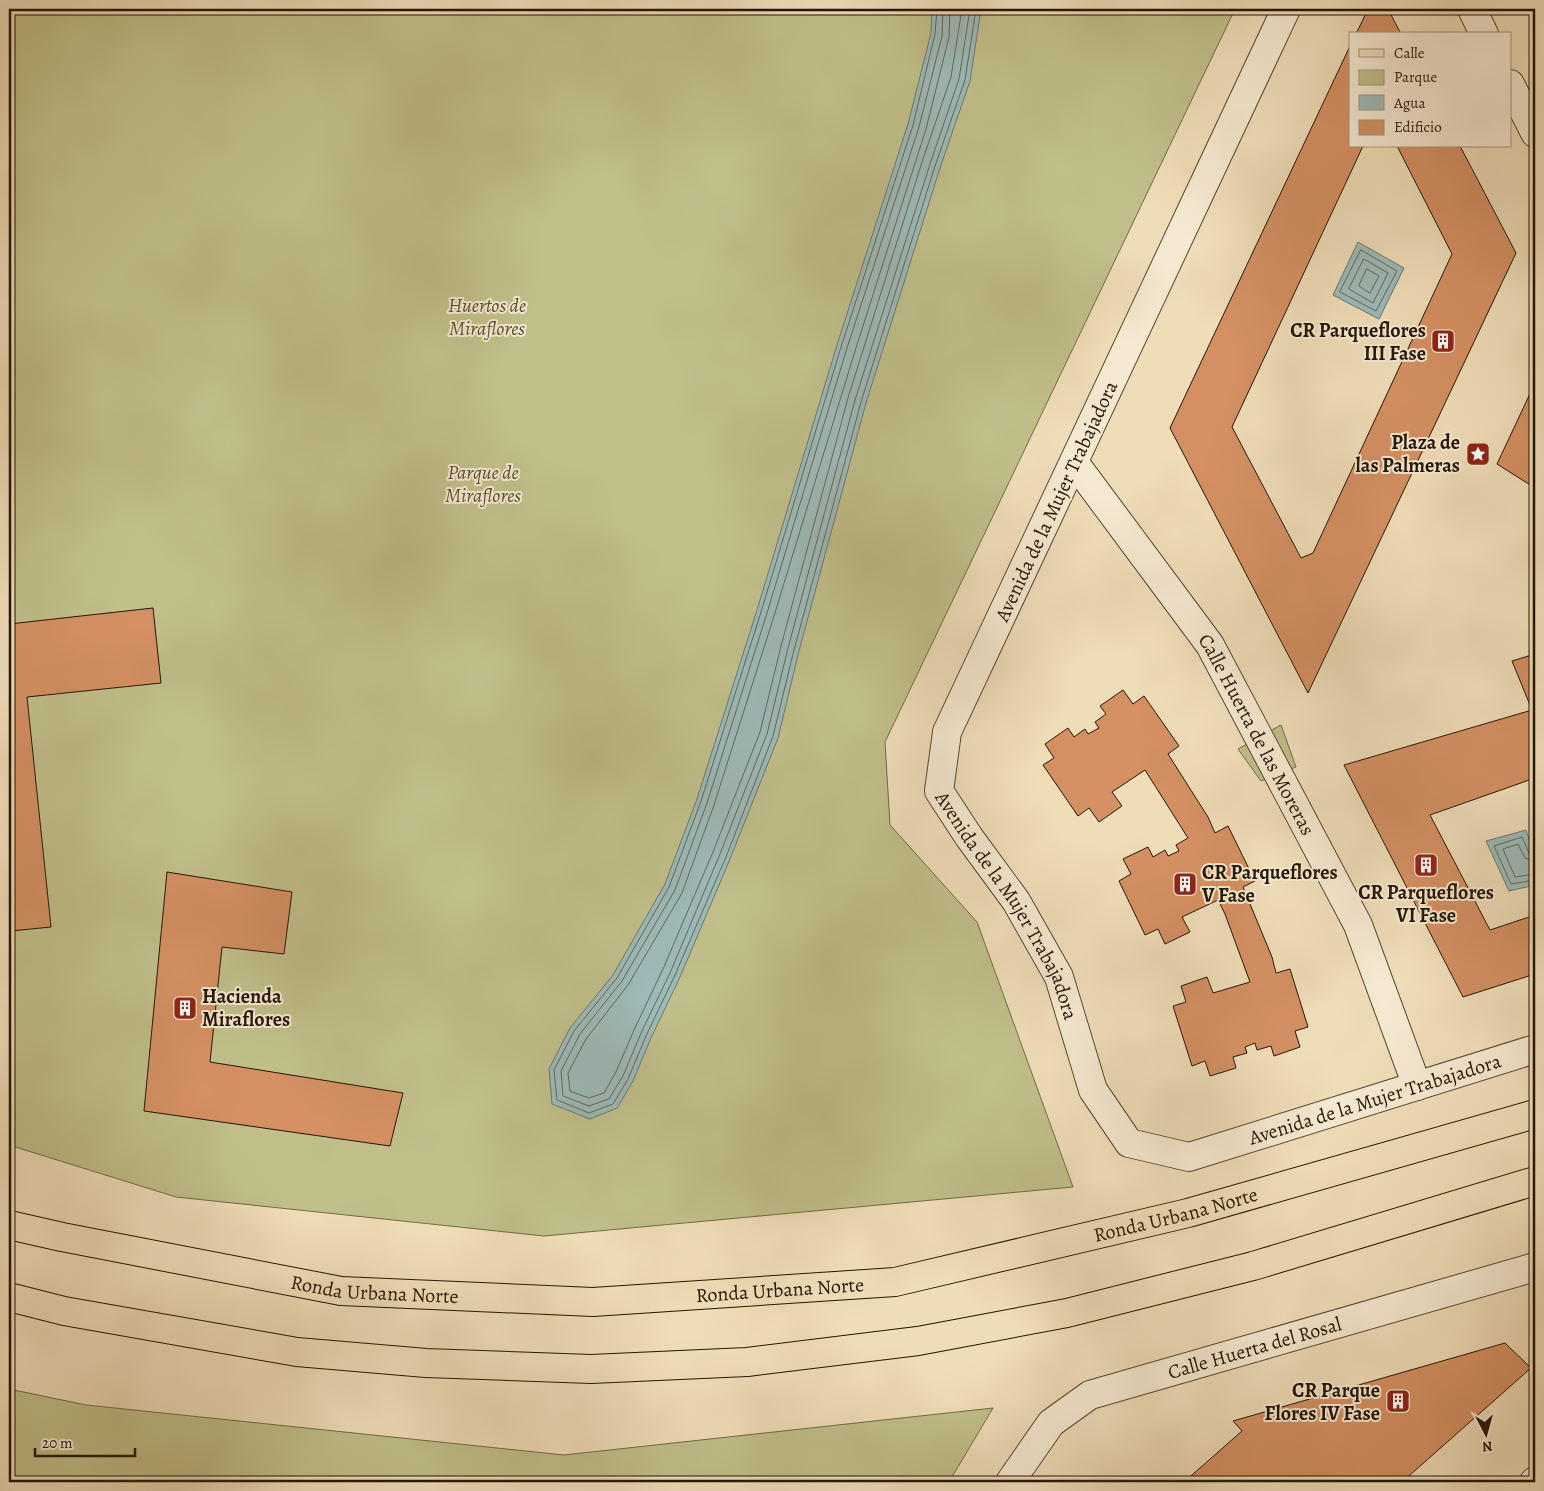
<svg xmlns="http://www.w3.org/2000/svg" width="1544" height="1491" viewBox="0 0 1544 1491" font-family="Alegreya,serif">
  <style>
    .green { fill: #c0bf8a; stroke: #726a48 }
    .water { fill: #9dbab8; stroke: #6c7870 }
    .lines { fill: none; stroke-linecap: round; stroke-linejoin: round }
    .shore { stroke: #60685e; stroke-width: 1 }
    .building { fill: #d49063; stroke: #231505 }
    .minor-casing { stroke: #564732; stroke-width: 30 }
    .major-casing { stroke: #231505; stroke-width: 30 }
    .minor { stroke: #f5e9d1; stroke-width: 28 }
    .major { stroke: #efddb8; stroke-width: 28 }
    .labels { text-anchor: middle; stroke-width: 4; stroke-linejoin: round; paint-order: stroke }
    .park-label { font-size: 20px; font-style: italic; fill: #5a5034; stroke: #f5e9d1 }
    .poi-label { font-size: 20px; font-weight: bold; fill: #231505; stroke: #f5e9d1; text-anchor: end }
    .street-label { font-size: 20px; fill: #231505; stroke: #f5e9d1 }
  </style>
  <rect width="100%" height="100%" fill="#efddb8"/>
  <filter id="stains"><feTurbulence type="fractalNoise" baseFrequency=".004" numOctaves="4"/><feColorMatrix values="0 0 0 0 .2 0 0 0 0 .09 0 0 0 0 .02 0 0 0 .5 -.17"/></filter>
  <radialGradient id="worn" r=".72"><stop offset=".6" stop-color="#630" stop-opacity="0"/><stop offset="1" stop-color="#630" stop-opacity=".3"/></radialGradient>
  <path class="green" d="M 9,9 L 1235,9 L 885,742 L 890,825 L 977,922 L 1073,1187 L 544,1236 L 176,1197 L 9,1145 Z
    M 1281,725 L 1296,767 L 1261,781 L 1238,749 Z
    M 9,1389 L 86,1405 L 564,1455 L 993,1408 L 949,1482 L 9,1482 Z"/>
  <path class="water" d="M 932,9 L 981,9 L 970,81 L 940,168 L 866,403 L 799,651 L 778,738 L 730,859 L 680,977 L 651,1038 L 633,1081 L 617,1108 L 590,1119 L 552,1104 L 549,1069 L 570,1028 L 613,975 L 665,884 L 697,799 L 757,610 L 837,345 L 908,124 L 931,33 Z
    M 1358,242 L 1404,268 L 1379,319 L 1333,295 Z
    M 1526,830 L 1535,856 L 1535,885 L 1509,891 L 1486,841 Z"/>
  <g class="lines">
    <path class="shore" d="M 937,9 L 935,34 L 913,125 L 841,347 L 761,612 L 701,801 L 669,887 L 617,978 L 574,1031 L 554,1070 L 557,1100 L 589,1113 L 613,1104 L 628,1079 L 646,1036 L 675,975 L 726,857 L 773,736 L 794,650 L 861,402 L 935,166 L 965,80 L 976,9
      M 943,9 L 942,36 L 919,127 L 847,348 L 767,613 L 707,803 L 675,890 L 622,981 L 580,1034 L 561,1071 L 563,1096 L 589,1106 L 609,1099 L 623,1076 L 641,1033 L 670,973 L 720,854 L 767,734 L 788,648 L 855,400 L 930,164 L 959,79 L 970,9
      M 950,9 L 949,37 L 926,129 L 855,351 L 774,616 L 714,805 L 682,893 L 628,985 L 586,1039 L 568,1073 L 570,1091 L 589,1098 L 604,1093 L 616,1072 L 634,1030 L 663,969 L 713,852 L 760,732 L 781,646 L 848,398 L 922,162 L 951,77 L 962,9
      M 1361,250 L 1397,271 L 1376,311 L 1340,292 Z
      M 1364,259 L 1388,273 L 1373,303 L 1349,289 Z
      M 1367,269 L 1379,276 L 1370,293 L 1359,286 Z
      M 1535,855 L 1529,853 L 1522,837 L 1494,846 L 1511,884 L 1535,880
      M 1535,861 L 1525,858 L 1518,844 L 1503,849 L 1515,877 L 1535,874"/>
  </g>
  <path class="building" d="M 1368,9 L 1388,9 L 1401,34 L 1356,34 Z
    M 1350,46 L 1350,146 L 1363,146 L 1232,427 L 1301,558 L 1313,553 L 1452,254 L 1397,146 L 1460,146 L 1516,253 L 1308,693 L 1170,428 Z
    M 1535,383 L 1535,488 L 1497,464 Z
    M 153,608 L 161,683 L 27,697 L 51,927 L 11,931 L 9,905 L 9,624 Z
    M 1535,654 L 1535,778 L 1430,815 L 1490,930 L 1535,915 L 1535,974 L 1463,997 L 1344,765 L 1532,710 L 1512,661 Z
    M 1123,690 L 1133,704 L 1144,696 L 1179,746 L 1168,754 L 1208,817 L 1215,833 L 1228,826 L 1255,881 L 1243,887 L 1272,957 L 1276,973 L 1290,969 L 1308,1027 L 1295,1031 L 1300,1047 L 1274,1056 L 1271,1046 L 1257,1050 L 1255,1043 L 1245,1047 L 1247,1053 L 1233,1057 L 1236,1068 L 1210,1076 L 1205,1061 L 1192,1066 L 1173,1006 L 1186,1002 L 1181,986 L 1207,977 L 1213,993 L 1250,982 L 1225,914 L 1218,900 L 1182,917 L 1190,932 L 1165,944 L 1158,929 L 1145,935 L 1119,881 L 1131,874 L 1123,859 L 1148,847 L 1153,857 L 1165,850 L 1168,856 L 1179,851 L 1176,845 L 1188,838 L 1145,770 L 1112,792 L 1122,806 L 1099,822 L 1089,808 L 1078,816 L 1043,765 L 1054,758 L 1045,744 L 1068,728 L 1074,737 L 1085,729 L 1088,734 L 1099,728 L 1095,722 L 1106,714 L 1100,706 Z
    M 167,872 L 292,892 L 284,954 L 222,947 L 210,1062 L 403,1093 L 390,1146 L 144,1111 Z
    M 1505,1343 L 1531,1368 L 1402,1482 L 1184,1482 L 1242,1431 L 1233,1421 Z"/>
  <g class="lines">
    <g class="minor-casing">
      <g id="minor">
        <path id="s1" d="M 1286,9 L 947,732 L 939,791 L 969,837 L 1016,901 L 1059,977 L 1093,1090 L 1129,1143 L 1189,1157 L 1535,1049"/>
        <path d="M 1472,9 L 1484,34"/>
        <path d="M 1510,84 L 1535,133"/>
        <path id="s2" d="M 1074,462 L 1210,645 L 1358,925 L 1417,1086"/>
        <path id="s3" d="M 1010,1482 L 1051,1423 L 1090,1395 L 1535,1267"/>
        <path d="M 1534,1482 L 1535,1481"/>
      </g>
    </g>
    <g class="major-casing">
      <g id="major">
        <path id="s4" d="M 9,1225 L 62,1237 L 341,1291 L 593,1302 L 895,1282 L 1188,1213 L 1535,1114"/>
        <path d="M 9,1297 L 64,1311 L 297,1352 L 426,1363 L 591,1369 L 747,1362 L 918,1341 L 1067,1313 L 1253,1266 L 1535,1181"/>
      </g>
    </g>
    <use href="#minor" class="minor"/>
    <use href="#major" class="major"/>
  </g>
  <defs>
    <g id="building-square" transform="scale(1.25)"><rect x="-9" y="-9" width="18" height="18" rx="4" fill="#8f2418" stroke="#f5e9d1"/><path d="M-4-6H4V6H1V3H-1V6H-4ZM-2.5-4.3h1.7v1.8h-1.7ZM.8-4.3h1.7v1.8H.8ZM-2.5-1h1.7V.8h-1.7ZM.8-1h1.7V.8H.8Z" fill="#fff"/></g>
    <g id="sight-square" transform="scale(1.25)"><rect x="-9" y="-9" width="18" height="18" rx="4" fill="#8f2418" stroke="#f5e9d1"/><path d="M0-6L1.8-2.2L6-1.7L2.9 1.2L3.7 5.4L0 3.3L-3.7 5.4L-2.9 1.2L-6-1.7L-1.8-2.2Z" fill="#fff"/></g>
  </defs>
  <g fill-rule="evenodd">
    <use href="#building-square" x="1443" y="341"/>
    <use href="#sight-square" x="1478" y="454"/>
    <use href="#building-square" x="1426" y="865"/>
    <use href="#building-square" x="1185" y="884"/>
    <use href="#building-square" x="185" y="1008"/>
    <use href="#building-square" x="1398" y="1401"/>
  </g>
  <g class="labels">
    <g class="park-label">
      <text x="487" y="312">Huertos de<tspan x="487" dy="23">Miraflores</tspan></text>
      <text x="483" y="479">Parque de<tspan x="483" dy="23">Miraflores</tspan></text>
    </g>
    <g class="poi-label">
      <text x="1426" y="337">CR Parqueflores<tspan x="1426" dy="23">III Fase</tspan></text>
      <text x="1460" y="449">Plaza de<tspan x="1460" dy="23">las Palmeras</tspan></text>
      <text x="1202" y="879" text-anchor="start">CR Parqueflores<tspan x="1202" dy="23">V Fase</tspan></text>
      <text x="1426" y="899" text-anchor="middle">CR Parqueflores<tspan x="1426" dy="23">VI Fase</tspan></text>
      <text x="202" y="1003" text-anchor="start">Hacienda<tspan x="202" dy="23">Miraflores</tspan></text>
      <text x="1380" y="1397">CR Parque<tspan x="1380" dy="23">Flores IV Fase</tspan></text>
    </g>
    <g class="street-label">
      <text transform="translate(1056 501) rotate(-65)" y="7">Avenida de la Mujer Trabajadora</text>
      <text dy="7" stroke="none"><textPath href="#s2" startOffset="329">Calle Huerta de las Moreras</textPath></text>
      <text dy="7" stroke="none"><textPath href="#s1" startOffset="992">Avenida de la Mujer Trabajadora</textPath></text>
      <text dy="7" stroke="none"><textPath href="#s1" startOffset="1518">Avenida de la Mujer Trabajadora</textPath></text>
      <text dy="7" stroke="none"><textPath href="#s4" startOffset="1182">Ronda Urbana Norte</textPath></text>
      <text dy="7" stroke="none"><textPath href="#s4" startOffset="372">Ronda Urbana Norte</textPath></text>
      <text dy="7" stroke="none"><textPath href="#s4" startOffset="778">Ronda Urbana Norte</textPath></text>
      <text dy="7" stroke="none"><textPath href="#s3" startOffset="291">Calle Huerta del Rosal</textPath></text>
    </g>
  </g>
  <rect width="1544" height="1491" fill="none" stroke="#efddb8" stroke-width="30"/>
  <rect x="10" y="10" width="1524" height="1471" fill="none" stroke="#231505" stroke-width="2.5"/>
  <rect x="15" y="15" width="1514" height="1461" fill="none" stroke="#231505"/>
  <rect x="1349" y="32" width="162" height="115" fill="#f5e9d1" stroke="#a1947f"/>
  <rect x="1359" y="49" width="25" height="8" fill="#efddb8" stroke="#a1947f"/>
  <text x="1394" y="58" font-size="15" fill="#231505">Calle</text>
  <rect x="1359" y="70" width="25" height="15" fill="#c0bf8a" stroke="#a1947f"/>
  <text x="1394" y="82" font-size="15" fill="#231505">Parque</text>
  <rect x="1359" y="95" width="25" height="15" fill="#9dbab8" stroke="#a1947f"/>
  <text x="1394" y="108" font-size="15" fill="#231505">Agua</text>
  <rect x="1359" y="120" width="25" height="15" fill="#d49063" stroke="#a1947f"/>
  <text x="1394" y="132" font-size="15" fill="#231505">Edificio</text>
  <g transform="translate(1486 1434) rotate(174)" stroke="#f5e9d1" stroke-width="4" paint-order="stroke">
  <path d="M0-4L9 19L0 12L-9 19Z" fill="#231505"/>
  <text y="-8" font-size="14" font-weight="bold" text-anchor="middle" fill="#231505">N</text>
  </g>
  <path d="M35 1448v8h100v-8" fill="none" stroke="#231505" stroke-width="2.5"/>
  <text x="42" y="1448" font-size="15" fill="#231505" stroke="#f5e9d1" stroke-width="4" paint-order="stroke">20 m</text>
  <rect width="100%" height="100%" filter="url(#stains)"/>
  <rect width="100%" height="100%" fill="url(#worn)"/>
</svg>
